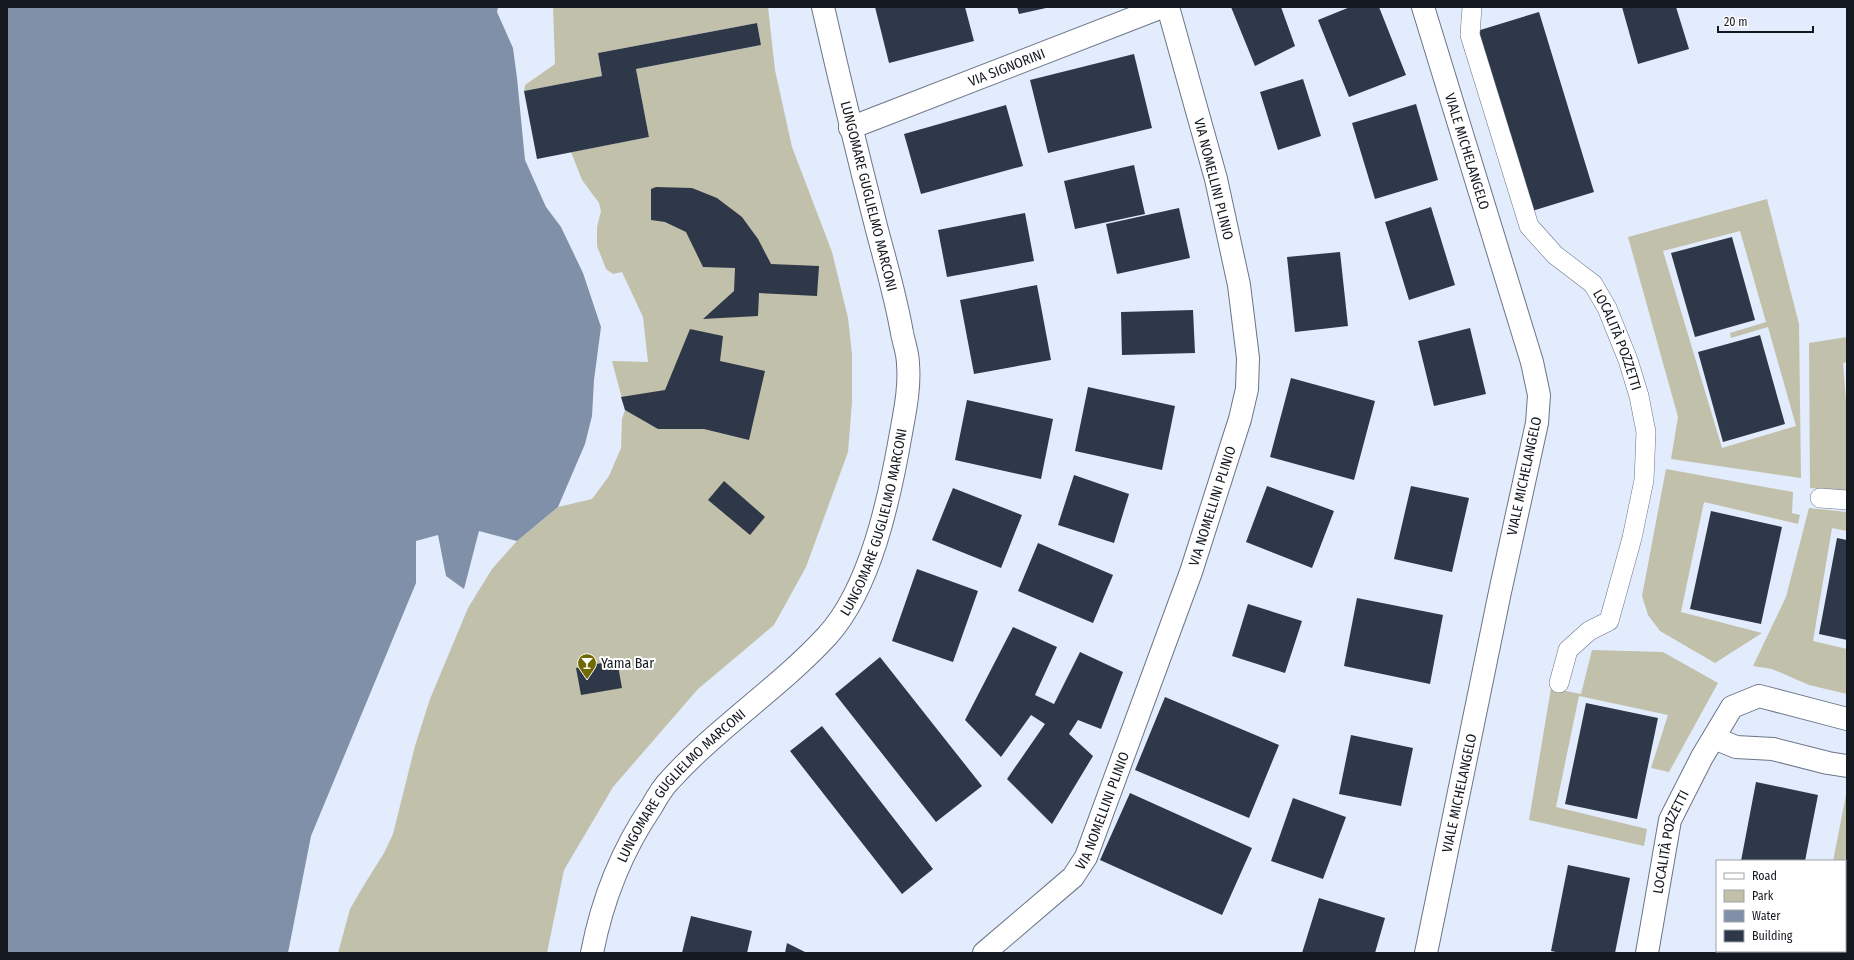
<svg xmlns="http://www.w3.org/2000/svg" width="1854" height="960" viewBox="0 0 1854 960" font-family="'Fira Sans Condensed',sans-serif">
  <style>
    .green { fill: #c1c0aa; fill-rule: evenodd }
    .water { fill: #8190a9 }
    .building { fill: #2f3848 }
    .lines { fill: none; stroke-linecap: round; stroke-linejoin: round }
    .lane-casing { stroke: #6b7587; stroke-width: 20 }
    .street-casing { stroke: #6b7587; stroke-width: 24 }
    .secondary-casing { stroke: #6b7587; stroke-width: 24 }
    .lane { stroke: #fff; stroke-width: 19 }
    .street { stroke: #fff; stroke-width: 22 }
    .secondary { stroke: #fff; stroke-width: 22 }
    .labels { text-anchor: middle; stroke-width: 4; stroke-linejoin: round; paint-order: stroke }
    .street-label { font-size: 14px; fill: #14181f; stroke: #fff }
    .poi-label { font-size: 14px; fill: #14181f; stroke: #fff; text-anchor: start }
  </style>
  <rect width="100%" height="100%" fill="#e2ecfc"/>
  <path class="green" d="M 553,7 L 768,7 L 775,70 L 792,147 L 832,252 L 848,318 L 852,354 L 852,402 L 848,452 L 806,567 L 774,625 L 698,689 L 613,787 L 564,870 L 547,953 L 338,953 L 350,909 L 364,885 L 384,853 L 393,834 L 415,746 L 430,699 L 468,608 L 492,569 L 517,541 L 558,507 L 592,499 L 609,476 L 621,448 L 622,419 L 625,410 L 612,361 L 648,362 L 643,317 L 622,272 L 613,274 L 606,269 L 597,246 L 597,227 L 601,211 L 599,203 L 582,180 L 571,152 L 649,137 L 636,69 L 761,45 L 757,23 L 598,53 L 602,76 L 524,91 L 525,85 L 555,64 Z
    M 1767,199 L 1799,324 L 1801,478 L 1671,459 L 1678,417 L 1628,237 ZM 1740,231 L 1766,322 L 1730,333 L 1731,338 L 1768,327 L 1796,426 L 1722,448 L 1663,251 Z
    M 1847,337 L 1847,362 L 1843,363 L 1847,414 L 1847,491 L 1810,488 L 1809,343 Z
    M 1666,469 L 1793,492 L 1792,513 L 1800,515 L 1798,524 L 1704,502 L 1681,612 L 1762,633 L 1715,663 L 1660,631 L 1648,615 L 1642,596 Z
    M 1809,508 L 1847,512 L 1847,531 L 1832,528 L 1813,641 L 1847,649 L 1847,694 L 1809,685 L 1772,669 L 1753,666 L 1786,597 Z
    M 1592,650 L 1663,652 L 1718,683 L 1669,772 L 1651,768 L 1668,715 L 1579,696 L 1556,807 L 1647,829 L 1644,846 L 1529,820 L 1551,688 L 1581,694 Z
    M 1847,790 L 1847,870 L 1845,870 L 1845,861 L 1833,861 Z
    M 1845,878 L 1847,879 L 1847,953 L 1808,953 L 1808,951 L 1845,951 Z"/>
  <path class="water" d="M 7,7 L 498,7 L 497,12 L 513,48 L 517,78 L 525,160 L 546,207 L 561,227 L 583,273 L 601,327 L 594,380 L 592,416 L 585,444 L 558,507 L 517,541 L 479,531 L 464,589 L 446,576 L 438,535 L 416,541 L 416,583 L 311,836 L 288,953 L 7,953 Z"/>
  <path class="building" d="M 875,7 L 965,7 L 974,41 L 889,63 Z
    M 1017,7 L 1046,7 L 1046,8 L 1019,14 Z
    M 1231,7 L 1281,7 L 1295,46 L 1255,66 Z
    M 1350,7 L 1379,7 L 1406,75 L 1349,97 L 1318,20 Z
    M 1622,7 L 1676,7 L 1689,49 L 1638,64 Z
    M 1539,12 L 1594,192 L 1532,211 L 1477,31 Z
    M 757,23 L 761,45 L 636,69 L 649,137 L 537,159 L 524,91 L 602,76 L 598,53 Z
    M 1134,54 L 1152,128 L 1048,153 L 1030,80 Z
    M 1303,79 L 1321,136 L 1278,150 L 1260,92 Z
    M 1416,104 L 1438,180 L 1375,199 L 1352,123 Z
    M 1006,105 L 1023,166 L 921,194 L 904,134 Z
    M 1134,165 L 1145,214 L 1075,229 L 1064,181 Z
    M 656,187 L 692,188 L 717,198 L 742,217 L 758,239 L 771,264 L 819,266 L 817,296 L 759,293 L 758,316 L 703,319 L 734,291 L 735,268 L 703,267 L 686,232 L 665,222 L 651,220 L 651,189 Z
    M 1431,207 L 1455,285 L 1409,300 L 1385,222 Z
    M 1179,208 L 1190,258 L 1117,274 L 1106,224 Z
    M 1025,213 L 1034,261 L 947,277 L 938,230 Z
    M 1732,237 L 1755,320 L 1695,337 L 1671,253 Z
    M 1340,252 L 1348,326 L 1295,332 L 1287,257 Z
    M 1037,285 L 1051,360 L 974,374 L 960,300 Z
    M 1193,310 L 1195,353 L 1122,355 L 1121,312 Z
    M 1470,328 L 1486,394 L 1434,406 L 1418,341 Z
    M 690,329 L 723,336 L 720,361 L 765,371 L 749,440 L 704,429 L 658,429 L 625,410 L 621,397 L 665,390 Z
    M 1760,335 L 1785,424 L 1723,442 L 1698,352 Z
    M 1291,378 L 1375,401 L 1354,480 L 1270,457 Z
    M 1088,387 L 1175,406 L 1162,470 L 1075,451 Z
    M 967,400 L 1053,419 L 1041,479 L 955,460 Z
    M 1074,475 L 1129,494 L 1114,543 L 1058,525 Z
    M 724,481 L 765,517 L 750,535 L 708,500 Z
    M 1267,486 L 1334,511 L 1312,568 L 1246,542 Z
    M 1411,486 L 1469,498 L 1452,572 L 1394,559 Z
    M 953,488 L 1022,515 L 1001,568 L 932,540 Z
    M 1711,511 L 1782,527 L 1761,624 L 1690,609 Z
    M 1837,538 L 1847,540 L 1847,640 L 1819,634 Z
    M 1038,543 L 1113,575 L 1093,623 L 1018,591 Z
    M 917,569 L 978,591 L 953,662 L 892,641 Z
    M 1357,598 L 1443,615 L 1430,684 L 1344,666 Z
    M 1248,604 L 1302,621 L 1285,673 L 1232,656 Z
    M 1013,627 L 1057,647 L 1035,695 L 1054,704 L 1080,652 L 1123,672 L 1101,729 L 1078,720 L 1069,734 L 1093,756 L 1052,824 L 1007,779 L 1045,724 L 1031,715 L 1001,757 L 965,720 Z
    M 880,657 L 982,786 L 936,822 L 835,694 Z
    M 617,660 L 622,688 L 581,695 L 576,668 Z
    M 1165,697 L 1279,745 L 1249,818 L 1135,770 Z
    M 1586,703 L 1658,718 L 1637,819 L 1565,804 Z
    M 822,726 L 933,869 L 902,894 L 790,751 Z
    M 1351,735 L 1413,748 L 1401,806 L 1339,794 Z
    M 1756,782 L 1818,795 L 1805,861 L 1741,861 Z
    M 1130,793 L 1252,848 L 1222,915 L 1100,860 Z
    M 1293,798 L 1346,817 L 1323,879 L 1271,861 Z
    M 1568,865 L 1630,878 L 1615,953 L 1561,953 L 1551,951 Z
    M 1319,898 L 1385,918 L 1375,953 L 1302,953 Z
    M 691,916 L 752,931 L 747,953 L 682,953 Z
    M 787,943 L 807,953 L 785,953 Z
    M 1722,951 L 1788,951 L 1787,953 L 1722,953 Z"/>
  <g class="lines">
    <g class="lane-casing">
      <g id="lane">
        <path id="s1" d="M 1472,7 L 1470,35 L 1529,226 L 1555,255 L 1593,284 L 1607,308 L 1628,360 L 1639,396 L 1646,432 L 1644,480 L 1632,538 L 1609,621 L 1589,631 L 1568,650 L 1559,683"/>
        <path d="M 1820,498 L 1847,500"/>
      </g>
    </g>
    <g class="street-casing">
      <g id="street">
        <path id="s2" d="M 1423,7 L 1532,362 L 1539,395 L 1537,423 L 1500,592 L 1426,953"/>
        <path id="s3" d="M 850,128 L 1162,7"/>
        <path d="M 1714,738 L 1736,747 L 1773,749 L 1828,763 L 1847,766"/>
        <path id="s4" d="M 984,953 L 1073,877 L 1086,857 L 1191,572 L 1240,419 L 1247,389 L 1248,358 L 1239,285 L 1216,179 L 1168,7"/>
        <path id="s5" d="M 1647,953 L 1670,820 L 1702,757 L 1732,707 L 1759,696 L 1847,719"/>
      </g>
    </g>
    <g class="secondary-casing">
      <g id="secondary">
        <path id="s6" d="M 592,953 C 602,901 622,850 652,806 C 657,797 663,787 670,780 C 718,727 779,688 827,636 C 871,588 890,496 901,433 C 905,411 910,387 908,364 C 908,354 904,343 902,333 C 896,298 886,264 877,230 C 858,156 840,82 823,7"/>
      </g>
    </g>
    <use href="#lane" class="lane"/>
    <use href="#street" class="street"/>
    <use href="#secondary" class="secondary"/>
  </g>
  <defs>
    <g id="bar-pin" transform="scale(1)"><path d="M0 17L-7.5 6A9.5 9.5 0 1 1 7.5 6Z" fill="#716a02" stroke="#fff"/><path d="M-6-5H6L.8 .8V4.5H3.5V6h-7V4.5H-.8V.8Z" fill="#fff"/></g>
  </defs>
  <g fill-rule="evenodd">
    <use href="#bar-pin" x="587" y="663"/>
  </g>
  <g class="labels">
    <g class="street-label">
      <text dy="5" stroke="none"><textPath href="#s3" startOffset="168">VIA SIGNORINI</textPath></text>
      <text dy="5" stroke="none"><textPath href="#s2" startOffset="151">VIALE MICHELANGELO</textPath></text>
      <text transform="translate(1214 179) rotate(76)" y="5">VIA NOMELLINI PLINIO</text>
      <text transform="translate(869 196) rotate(76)" y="5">LUNGOMARE GUGLIELMO MARCONI</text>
      <text dy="5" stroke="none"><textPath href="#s1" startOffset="376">LOCALITÀ POZZETTI</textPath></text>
      <text transform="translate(1524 476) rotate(-78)" y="5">VIALE MICHELANGELO</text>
      <text dy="5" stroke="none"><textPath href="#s4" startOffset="514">VIA NOMELLINI PLINIO</textPath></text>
      <text dy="5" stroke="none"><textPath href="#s6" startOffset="530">LUNGOMARE GUGLIELMO MARCONI</textPath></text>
      <text dy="5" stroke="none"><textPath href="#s6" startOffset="194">LUNGOMARE GUGLIELMO MARCONI</textPath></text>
      <text transform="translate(1459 793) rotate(-78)" y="5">VIALE MICHELANGELO</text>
      <text dy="5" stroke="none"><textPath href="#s4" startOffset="190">VIA NOMELLINI PLINIO</textPath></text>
      <text dy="5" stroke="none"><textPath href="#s5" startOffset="114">LOCALITÀ POZZETTI</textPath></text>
    </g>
    <g class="poi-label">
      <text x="601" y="668">Yama Bar</text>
    </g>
  </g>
  <rect width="1854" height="960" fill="none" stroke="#14181f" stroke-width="16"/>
  <rect x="1716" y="860" width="130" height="92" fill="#ffffff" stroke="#a1a3a5"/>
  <rect x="1724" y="873" width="20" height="6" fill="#ffffff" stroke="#a1a3a5"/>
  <text x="1752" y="880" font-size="12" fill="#14181f">Road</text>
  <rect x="1724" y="890" width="20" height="12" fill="#c1c0aa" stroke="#a1a3a5"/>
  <text x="1752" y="900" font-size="12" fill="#14181f">Park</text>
  <rect x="1724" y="910" width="20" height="12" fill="#8190a9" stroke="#a1a3a5"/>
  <text x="1752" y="920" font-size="12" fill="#14181f">Water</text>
  <rect x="1724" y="930" width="20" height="12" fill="#2f3848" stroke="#a1a3a5"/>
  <text x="1752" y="940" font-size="12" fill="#14181f">Building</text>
  <path d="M1718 26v6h95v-6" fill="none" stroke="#14181f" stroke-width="2"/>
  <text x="1724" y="26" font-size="12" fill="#14181f" stroke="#ffffff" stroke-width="3" paint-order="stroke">20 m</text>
</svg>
